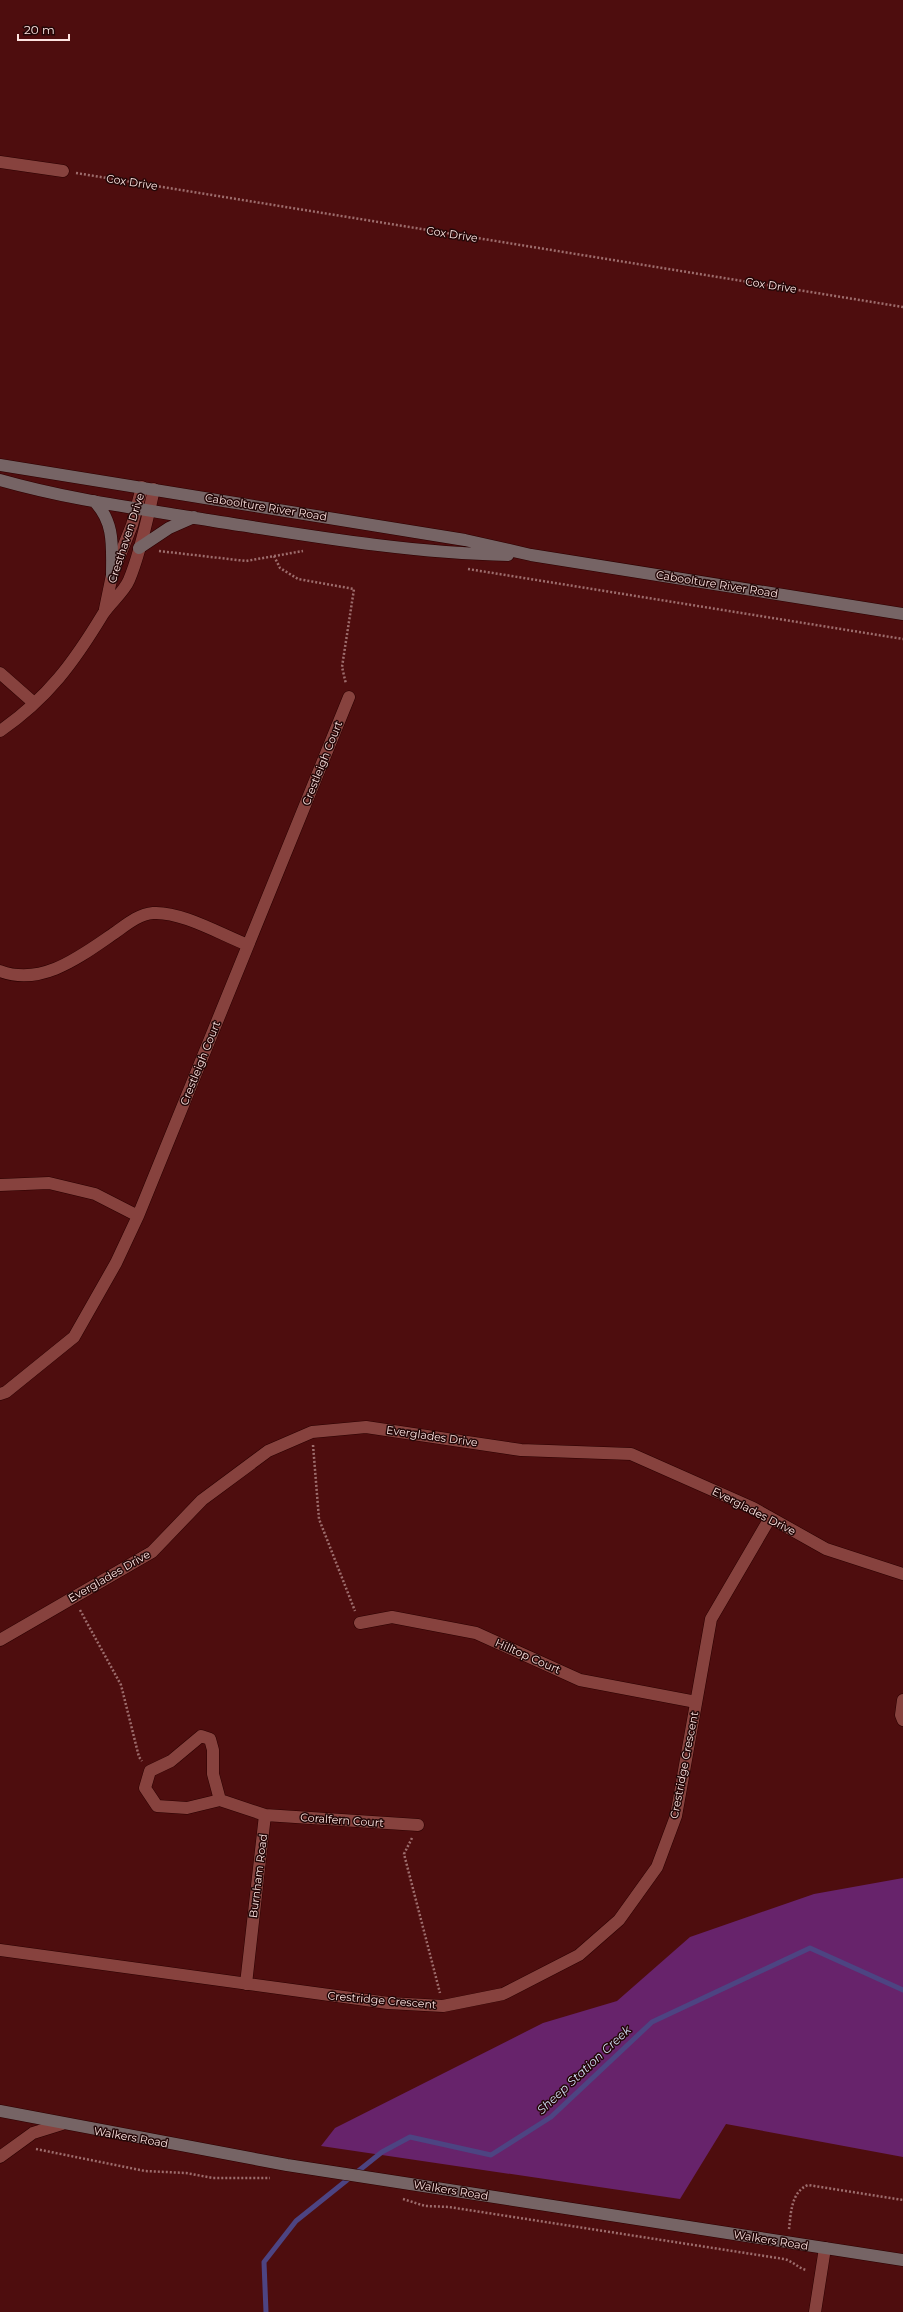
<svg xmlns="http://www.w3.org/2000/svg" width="903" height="2312" viewBox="0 0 903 2312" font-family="Montserrat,sans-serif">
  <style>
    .green { fill: #67236b }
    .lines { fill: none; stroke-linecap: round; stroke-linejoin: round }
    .stream { stroke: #4d4482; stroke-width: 5 }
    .street-casing { stroke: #2b0001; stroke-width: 13 }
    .secondary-casing { stroke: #2b0001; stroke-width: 13 }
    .path { stroke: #9d6d6d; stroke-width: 2.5; stroke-dasharray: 2 2; stroke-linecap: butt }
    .street { stroke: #87423e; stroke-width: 12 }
    .secondary { stroke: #766465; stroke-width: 12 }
    .labels { text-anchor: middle; stroke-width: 3; stroke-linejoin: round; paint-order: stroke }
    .street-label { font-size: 11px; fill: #fde3e1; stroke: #230707 }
    .water-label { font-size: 12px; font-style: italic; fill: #d0dbf3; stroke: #230707 }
  </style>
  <rect width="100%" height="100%" fill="#4e0d0e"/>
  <path class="green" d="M 903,1878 L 903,2157 L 726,2124 L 680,2199 L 321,2146 L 335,2128 L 543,2023 L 617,2001 L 690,1937 L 814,1894 Z"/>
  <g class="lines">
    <path class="stream" d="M 266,2312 L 264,2262 L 296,2221 L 382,2152 L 410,2137 L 491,2155 L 551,2117 L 652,2022 L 810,1948 L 903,1990"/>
    <g class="street-casing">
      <path id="street" d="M 0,162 L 63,171
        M 105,609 L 112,575 L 132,525 L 142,487
        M 0,673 L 34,703
        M 0,731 C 48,698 74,662 103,614 C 111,602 124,592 129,580 C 140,554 148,517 154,489
        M 0,971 C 43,987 82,955 116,932 C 127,924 139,914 153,913 C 181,911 222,935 248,945
        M 0,1185 L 49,1183 L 95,1194 L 138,1216
        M 0,1394 L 6,1392 L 74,1337 L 116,1263 L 138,1216 L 349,697
        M 360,1623 L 392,1617 L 476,1633 L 580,1680 L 696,1702
        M 0,1640 L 152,1552 L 202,1500 L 268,1451 L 312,1432 L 366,1427 L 521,1450 L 631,1454 L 753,1508 L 826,1549 L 903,1574
        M 903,1700 L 901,1715 L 903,1720
        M 220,1800 L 213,1774 L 213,1750 L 210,1739 L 201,1736 L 171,1761 L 150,1771 L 145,1788 L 157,1806 L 187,1808 L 220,1800 L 265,1815 L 246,1984
        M 265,1815 L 418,1825
        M 0,1950 L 388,2003 L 443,2006 L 503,1994 L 579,1955 L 619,1920 L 657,1867 L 676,1816 L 711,1619 L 770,1518
        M 0,2157 L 33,2133 L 62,2124
        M 815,2312 L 825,2248"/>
    </g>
    <g class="secondary-casing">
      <path id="secondary" d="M 0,465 L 465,540 L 531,555 L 903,614
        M 0,480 C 70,500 142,509 214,521 C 311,536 409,553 508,555
        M 94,501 C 115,522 112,547 112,575
        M 139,548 L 169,528 L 194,517
        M 0,2111 L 287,2165 L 903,2260"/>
    </g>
    <path class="path" d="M 76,173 L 903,307
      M 159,551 L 246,561 L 303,551
      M 274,556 L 280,568 L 298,579 L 354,589 L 342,667 L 346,684
      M 468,569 L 903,639
      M 313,1445 L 319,1519 L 355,1611
      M 80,1610 L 121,1685 L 139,1757 L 142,1761
      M 412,1838 L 404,1854 L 440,1993
      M 36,2149 L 145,2171 L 186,2173 L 213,2178 L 270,2178
      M 403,2199 L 425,2206 L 449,2207 L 784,2259 C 793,2261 799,2269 807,2270
      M 789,2229 C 791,2213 791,2192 808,2185 L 903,2200"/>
    <use href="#street" class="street"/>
    <use href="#secondary" class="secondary"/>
  </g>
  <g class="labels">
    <g class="street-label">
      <text transform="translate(132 182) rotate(9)" y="4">Cox Drive</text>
      <text transform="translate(452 234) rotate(9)" y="4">Cox Drive</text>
      <text transform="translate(771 285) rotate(9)" y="4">Cox Drive</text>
      <text transform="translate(266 507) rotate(9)" y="4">Caboolture River Road</text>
      <text transform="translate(126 538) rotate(-72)" y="4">Cresthaven Drive</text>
      <text transform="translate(717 584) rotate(9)" y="4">Caboolture River Road</text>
      <text transform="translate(322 763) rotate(-68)" y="4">Crestleigh Court</text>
      <text transform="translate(200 1063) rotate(-68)" y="4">Crestleigh Court</text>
      <text transform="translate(432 1436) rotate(8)" y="4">Everglades Drive</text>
      <text transform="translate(754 1511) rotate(27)" y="4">Everglades Drive</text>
      <text transform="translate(109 1576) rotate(-30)" y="4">Everglades Drive</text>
      <text transform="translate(528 1656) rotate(24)" y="4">Hilltop Court</text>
      <text transform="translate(684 1765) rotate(-79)" y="4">Crestridge Crescent</text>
      <text transform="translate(342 1820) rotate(4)" y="4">Coralfern Court</text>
      <text transform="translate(258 1876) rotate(-83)" y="4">Burnham Road</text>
      <text transform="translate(382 2000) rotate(5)" y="4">Crestridge Crescent</text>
      <text transform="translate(131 2137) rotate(10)" y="4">Walkers Road</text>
      <text transform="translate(451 2190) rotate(9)" y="4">Walkers Road</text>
      <text transform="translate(771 2240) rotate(9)" y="4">Walkers Road</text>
    </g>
    <g class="water-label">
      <text transform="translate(584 2070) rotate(-43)" y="4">Sheep Station Creek</text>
    </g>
  </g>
  <path d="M18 34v6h51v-6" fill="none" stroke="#fde3e1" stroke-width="2"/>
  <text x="24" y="34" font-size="12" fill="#fde3e1" stroke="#230707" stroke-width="3" paint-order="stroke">20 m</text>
</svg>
